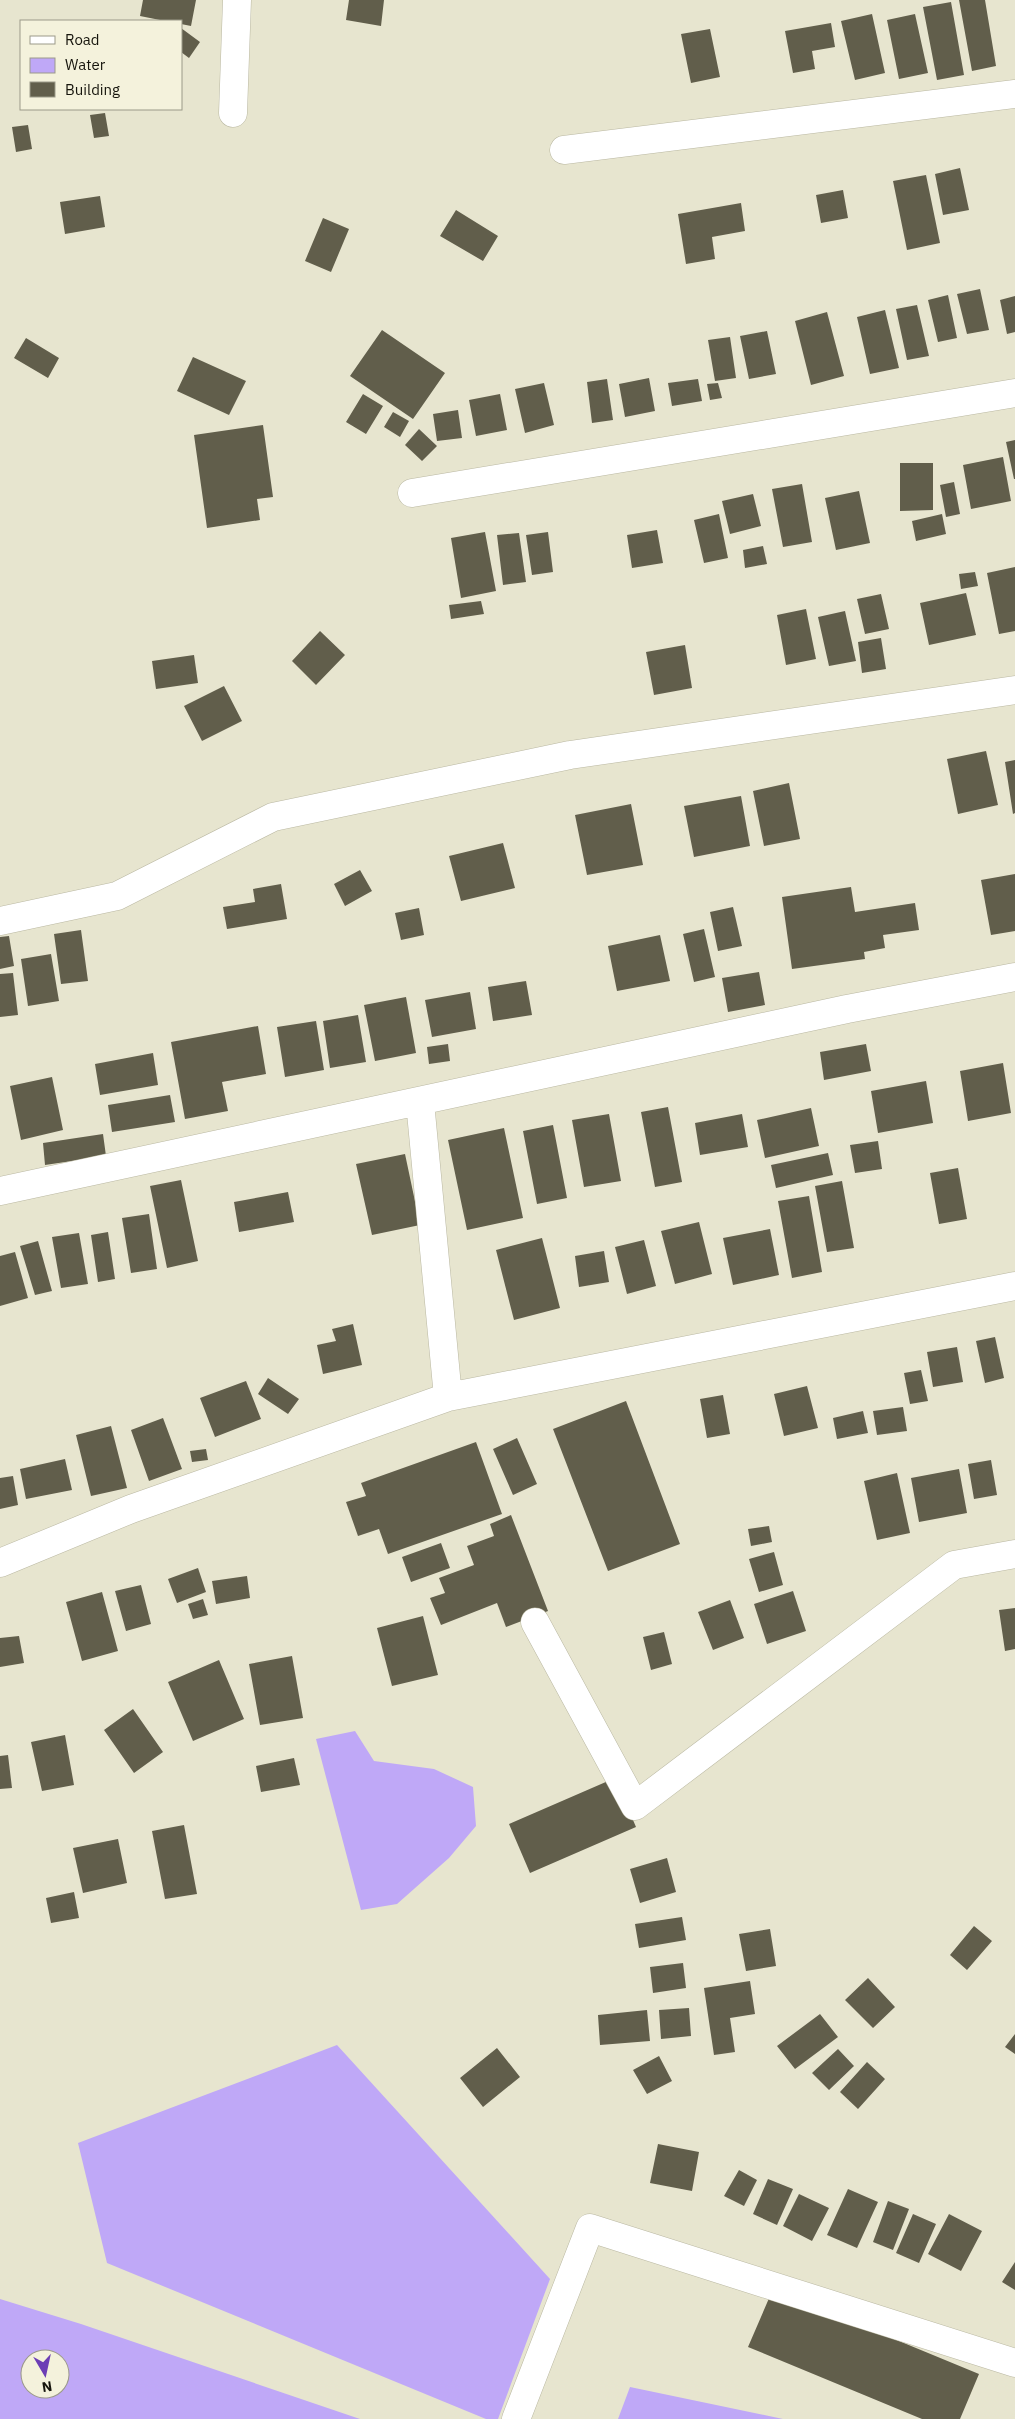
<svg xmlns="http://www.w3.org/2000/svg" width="1015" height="2419" viewBox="0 0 1015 2419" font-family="'IBM Plex Sans',sans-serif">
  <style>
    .water { fill: #bfa8f7; fill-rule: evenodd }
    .building { fill: #615e4b }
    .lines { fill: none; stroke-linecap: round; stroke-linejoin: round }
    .minor-casing { stroke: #bab8a2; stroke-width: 29 }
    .minor { stroke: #fff; stroke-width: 28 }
  </style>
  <rect width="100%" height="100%" fill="#e7e5cf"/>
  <path class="water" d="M 355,1731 L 374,1761 L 434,1769 L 473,1787 L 476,1826 L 449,1858 L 397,1904 L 361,1910 L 316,1739 Z
    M 337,2045 L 550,2279 L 498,2419 L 486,2419 L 107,2263 L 78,2143 Z
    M 0,2299 L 81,2324 L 360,2419 L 0,2419 ZM 30,2359 L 60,2359 L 60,2389 L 30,2389 Z
    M 630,2387 L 783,2419 L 618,2419 Z"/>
  <path class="building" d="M 143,0 L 196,0 L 191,26 L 181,24 L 181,21 L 165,21 L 140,16 Z
    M 349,0 L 384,0 L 381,26 L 346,20 Z
    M 959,0 L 985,0 L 996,66 L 972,71 Z
    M 951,2 L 964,75 L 937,80 L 923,7 Z
    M 872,14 L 885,73 L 855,80 L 841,21 Z
    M 915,14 L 928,73 L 899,79 L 887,20 Z
    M 831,23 L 835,47 L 812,51 L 815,69 L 793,73 L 785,31 Z
    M 181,28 L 200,42 L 189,58 L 181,52 Z
    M 710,29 L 720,77 L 691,83 L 681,34 Z
    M 105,113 L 109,136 L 94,138 L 90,115 Z
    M 28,125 L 32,149 L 16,152 L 12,127 Z
    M 960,168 L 969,210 L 943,215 L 935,174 Z
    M 926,175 L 940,243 L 907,250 L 893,181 Z
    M 843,190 L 848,218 L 821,223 L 816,195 Z
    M 100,196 L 105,227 L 65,234 L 60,202 Z
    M 741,203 L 745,231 L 712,237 L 715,259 L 686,264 L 678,214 Z
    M 456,210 L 498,236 L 483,261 L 440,236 Z
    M 323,218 L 349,229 L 331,272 L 305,261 Z
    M 980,289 L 989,330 L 967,334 L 957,294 Z
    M 948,295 L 957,338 L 938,342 L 928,300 Z
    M 1015,296 L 1015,332 L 1007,334 L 1000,300 Z
    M 917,305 L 929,356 L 907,360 L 896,309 Z
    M 885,310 L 899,368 L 870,374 L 857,317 Z
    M 827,312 L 844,376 L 811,385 L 795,321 Z
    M 382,330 L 445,373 L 413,419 L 350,376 Z
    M 767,331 L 776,374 L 749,379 L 740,336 Z
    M 730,337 L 736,378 L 715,381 L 708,340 Z
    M 26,338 L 59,358 L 48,378 L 14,358 Z
    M 193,357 L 246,381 L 229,415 L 177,391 Z
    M 649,378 L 655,411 L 625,417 L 619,384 Z
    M 607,379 L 613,420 L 592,423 L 587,382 Z
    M 698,379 L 702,401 L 672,406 L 668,383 Z
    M 544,383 L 554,425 L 525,433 L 515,389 Z
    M 718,383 L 722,398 L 710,400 L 707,384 Z
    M 363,394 L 383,406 L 366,434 L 346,422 Z
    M 500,394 L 507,430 L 476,436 L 469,400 Z
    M 458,410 L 462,438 L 437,441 L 433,414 Z
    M 393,412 L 409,421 L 400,437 L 384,427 Z
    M 263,425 L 273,497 L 257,499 L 260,520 L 207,528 L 194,435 Z
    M 419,429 L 437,446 L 422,461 L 405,445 Z
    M 1015,440 L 1015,479 L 1014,479 L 1006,442 Z
    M 1003,457 L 1011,501 L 971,509 L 963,465 Z
    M 900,463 L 933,463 L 933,510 L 900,511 Z
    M 954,482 L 960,514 L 946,517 L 940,485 Z
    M 802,484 L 812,542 L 783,547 L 772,489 Z
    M 859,491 L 870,543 L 836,550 L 825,498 Z
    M 753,494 L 761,526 L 730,534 L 722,501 Z
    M 719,514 L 728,558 L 704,563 L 694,520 Z
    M 942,514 L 946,534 L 916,541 L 912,521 Z
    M 657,530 L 663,563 L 632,568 L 627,535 Z
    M 485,532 L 496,591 L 461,598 L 451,538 Z
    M 548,532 L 553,572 L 532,575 L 526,535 Z
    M 519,533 L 526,582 L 503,585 L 497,535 Z
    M 763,546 L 767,564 L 745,568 L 743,550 Z
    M 1015,567 L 1015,631 L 999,634 L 987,573 Z
    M 975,572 L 978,586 L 961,589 L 959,574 Z
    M 966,593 L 976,635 L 929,645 L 920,603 Z
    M 881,594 L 889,629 L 865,634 L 857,599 Z
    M 481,601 L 484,614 L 451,619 L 449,605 Z
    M 806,609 L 816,659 L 786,665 L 777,615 Z
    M 845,611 L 856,661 L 829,666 L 818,617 Z
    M 320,631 L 345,655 L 316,685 L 292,661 Z
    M 881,638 L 886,669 L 862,673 L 858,642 Z
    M 685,645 L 692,688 L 654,695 L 646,652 Z
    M 194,655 L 198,683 L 156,689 L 152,661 Z
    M 224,686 L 242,721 L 202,741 L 184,706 Z
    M 986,751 L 998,805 L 958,814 L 947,759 Z
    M 1015,760 L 1015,813 L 1013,814 L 1005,762 Z
    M 789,783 L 800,839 L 764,846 L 753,791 Z
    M 741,796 L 750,846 L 694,857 L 684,806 Z
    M 631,804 L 643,865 L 587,875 L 575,815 Z
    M 503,843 L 515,888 L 461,901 L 449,856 Z
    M 360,870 L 372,891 L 345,906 L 334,884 Z
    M 1015,874 L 1015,931 L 991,935 L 981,880 Z
    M 281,884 L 287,919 L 227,929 L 223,907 L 255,902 L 253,889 Z
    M 851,887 L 855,912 L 915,903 L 919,930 L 883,935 L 885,948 L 864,952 L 865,959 L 792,969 L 782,897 Z
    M 733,907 L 742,946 L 718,951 L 710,912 Z
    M 419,908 L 424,935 L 401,940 L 395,913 Z
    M 704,929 L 715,977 L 694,982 L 683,934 Z
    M 81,930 L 88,981 L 61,984 L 54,934 Z
    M 660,935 L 670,981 L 617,991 L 608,946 Z
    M 9,936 L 14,966 L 0,969 L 0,937 Z
    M 51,954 L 59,1001 L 28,1006 L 21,959 Z
    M 759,972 L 765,1005 L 728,1012 L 722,978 Z
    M 13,973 L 18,1015 L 0,1017 L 0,974 Z
    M 526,981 L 532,1015 L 493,1021 L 488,987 Z
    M 470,992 L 476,1029 L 432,1037 L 425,1000 Z
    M 406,997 L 416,1053 L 375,1061 L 364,1005 Z
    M 358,1015 L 366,1062 L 330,1068 L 323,1021 Z
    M 316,1021 L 324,1070 L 285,1077 L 277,1027 Z
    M 258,1026 L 266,1074 L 222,1082 L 228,1111 L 185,1119 L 171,1042 Z
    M 448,1044 L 450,1061 L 429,1064 L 427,1047 Z
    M 866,1044 L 871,1071 L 824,1080 L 820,1052 Z
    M 153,1053 L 158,1085 L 100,1095 L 95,1064 Z
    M 1003,1063 L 1011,1113 L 968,1121 L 960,1071 Z
    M 52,1077 L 63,1130 L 21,1140 L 10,1086 Z
    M 926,1081 L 933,1123 L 878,1133 L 871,1091 Z
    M 170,1095 L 175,1122 L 112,1132 L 108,1105 Z
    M 668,1107 L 682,1182 L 655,1187 L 641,1112 Z
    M 811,1108 L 819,1146 L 765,1158 L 757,1120 Z
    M 609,1114 L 621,1181 L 584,1187 L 572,1120 Z
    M 742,1114 L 748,1147 L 700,1155 L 695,1123 Z
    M 553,1125 L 567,1198 L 537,1204 L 523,1131 Z
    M 504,1128 L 523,1218 L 467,1230 L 448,1140 Z
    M 103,1134 L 106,1156 L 45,1165 L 43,1143 Z
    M 878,1141 L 882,1169 L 855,1173 L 850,1145 Z
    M 828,1153 L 833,1175 L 776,1188 L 771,1165 Z
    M 405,1154 L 420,1225 L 372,1235 L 356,1164 Z
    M 958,1168 L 967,1219 L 939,1224 L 930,1173 Z
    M 181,1180 L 198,1261 L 167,1268 L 150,1186 Z
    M 842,1181 L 854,1248 L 827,1252 L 815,1186 Z
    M 288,1192 L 294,1222 L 239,1232 L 234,1202 Z
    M 809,1196 L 822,1272 L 792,1278 L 778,1201 Z
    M 149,1214 L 157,1269 L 131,1273 L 122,1218 Z
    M 699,1222 L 712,1274 L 675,1284 L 661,1231 Z
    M 770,1229 L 779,1275 L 733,1285 L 723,1238 Z
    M 108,1232 L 115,1279 L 98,1282 L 91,1235 Z
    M 79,1233 L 88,1284 L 61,1288 L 52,1237 Z
    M 542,1238 L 560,1308 L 514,1320 L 496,1250 Z
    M 644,1240 L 656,1286 L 627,1294 L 615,1247 Z
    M 38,1241 L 52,1291 L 35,1295 L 20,1246 Z
    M 604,1251 L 609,1282 L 579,1287 L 575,1256 Z
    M 15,1252 L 28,1298 L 0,1306 L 0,1256 Z
    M 353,1324 L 362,1365 L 323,1374 L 317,1345 L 336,1341 L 332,1329 Z
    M 995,1337 L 1004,1378 L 985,1383 L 976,1341 Z
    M 957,1347 L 963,1382 L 933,1387 L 927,1352 Z
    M 921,1370 L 928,1401 L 910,1404 L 904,1373 Z
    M 268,1378 L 299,1399 L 288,1414 L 258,1394 Z
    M 246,1381 L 261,1419 L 215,1437 L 200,1398 Z
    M 807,1386 L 818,1428 L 784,1436 L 774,1394 Z
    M 723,1395 L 730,1434 L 707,1438 L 700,1399 Z
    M 626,1401 L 680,1544 L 608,1571 L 553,1429 Z
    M 903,1407 L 907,1431 L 877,1435 L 873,1411 Z
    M 863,1411 L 868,1433 L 837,1439 L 833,1418 Z
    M 163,1418 L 182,1469 L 149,1481 L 131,1430 Z
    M 111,1426 L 127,1488 L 91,1496 L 76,1435 Z
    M 517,1438 L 537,1484 L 513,1495 L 493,1449 Z
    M 476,1442 L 502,1514 L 388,1554 L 379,1529 L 358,1536 L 346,1502 L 366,1496 L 361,1483 Z
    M 206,1449 L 208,1460 L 192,1462 L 190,1451 Z
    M 65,1459 L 72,1490 L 26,1499 L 20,1469 Z
    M 991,1460 L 997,1495 L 974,1499 L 968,1464 Z
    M 959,1469 L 967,1513 L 919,1522 L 911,1478 Z
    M 897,1473 L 910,1533 L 877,1540 L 864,1481 Z
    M 13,1476 L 18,1505 L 0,1509 L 0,1478 Z
    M 511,1515 L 548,1611 L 506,1627 L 497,1603 L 441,1625 L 430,1598 L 445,1593 L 439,1578 L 474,1565 L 467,1546 L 494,1536 L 490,1524 Z
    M 769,1526 L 772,1542 L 751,1546 L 748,1529 Z
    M 441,1543 L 450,1568 L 411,1582 L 402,1557 Z
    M 774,1552 L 783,1585 L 759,1592 L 749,1559 Z
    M 198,1568 L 206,1592 L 177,1603 L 168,1579 Z
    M 247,1576 L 250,1598 L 216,1604 L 212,1581 Z
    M 141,1585 L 151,1624 L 126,1631 L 115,1591 Z
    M 793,1591 L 806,1631 L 767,1644 L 754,1604 Z
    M 102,1592 L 118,1651 L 82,1661 L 66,1602 Z
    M 203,1599 L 208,1615 L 193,1619 L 188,1604 Z
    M 730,1600 L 744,1638 L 713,1650 L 698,1612 Z
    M 1015,1608 L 1015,1649 L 1005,1651 L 999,1610 Z
    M 423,1616 L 438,1675 L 392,1686 L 377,1628 Z
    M 664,1632 L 672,1664 L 651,1670 L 643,1637 Z
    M 19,1636 L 24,1663 L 0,1667 L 0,1638 Z
    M 292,1656 L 303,1718 L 260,1725 L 249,1664 Z
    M 219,1660 L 244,1719 L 193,1741 L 168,1682 Z
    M 133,1709 L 163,1752 L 134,1773 L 104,1730 Z
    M 65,1735 L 74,1785 L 42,1791 L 31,1742 Z
    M 8,1755 L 12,1788 L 0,1789 L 0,1756 Z
    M 294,1758 L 300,1785 L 261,1792 L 256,1766 Z
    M 615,1778 L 636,1827 L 530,1873 L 509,1824 Z
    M 184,1825 L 197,1894 L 165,1899 L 152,1831 Z
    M 118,1839 L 127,1883 L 83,1893 L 73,1848 Z
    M 667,1858 L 676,1892 L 640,1903 L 630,1869 Z
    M 74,1892 L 79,1918 L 51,1923 L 46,1898 Z
    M 682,1917 L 686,1940 L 639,1948 L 635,1924 Z
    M 974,1926 L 992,1941 L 967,1970 L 950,1955 Z
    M 770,1929 L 776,1966 L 746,1971 L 739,1934 Z
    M 683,1963 L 686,1988 L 653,1993 L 650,1967 Z
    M 868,1978 L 895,2007 L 873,2028 L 845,2000 Z
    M 750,1981 L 755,2014 L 730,2018 L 735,2052 L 714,2055 L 704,1988 Z
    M 689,2008 L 691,2036 L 661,2039 L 659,2010 Z
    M 647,2010 L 650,2041 L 600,2045 L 598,2015 Z
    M 820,2014 L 838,2037 L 795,2069 L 777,2046 Z
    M 1015,2034 L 1015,2054 L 1005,2047 Z
    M 497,2048 L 520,2077 L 483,2107 L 460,2078 Z
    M 838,2049 L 854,2066 L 829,2090 L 812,2073 Z
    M 659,2056 L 672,2081 L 647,2094 L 633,2070 Z
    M 867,2062 L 885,2079 L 858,2109 L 840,2092 Z
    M 658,2144 L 699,2152 L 692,2191 L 650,2183 Z
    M 739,2170 L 757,2180 L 744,2206 L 724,2196 Z
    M 768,2179 L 793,2189 L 777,2225 L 753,2214 Z
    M 848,2189 L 878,2202 L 857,2248 L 827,2235 Z
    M 799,2194 L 829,2208 L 812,2241 L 783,2226 Z
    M 888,2201 L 909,2209 L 893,2250 L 873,2242 Z
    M 913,2214 L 936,2224 L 919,2263 L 896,2253 Z
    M 949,2214 L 982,2231 L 961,2271 L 928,2254 Z
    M 1015,2262 L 1015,2290 L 1002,2282 Z
    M 773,2289 L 979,2374 L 960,2419 L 922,2419 L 748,2347 Z"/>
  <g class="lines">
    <g class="minor-casing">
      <path id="minor" d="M 233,113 L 237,0
        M 564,150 L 1015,94
        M 412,493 L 1015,393
        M 0,921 L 117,896 L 273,817 L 570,755 L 1015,690
        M 420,1102 L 448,1397
        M 0,1191 L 847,1009 L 1015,977
        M 0,1563 L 131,1509 L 448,1397 L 1015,1286
        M 535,1622 L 635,1806 L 954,1565 L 1015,1554
        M 516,2419 L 590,2228 L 1015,2363"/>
    </g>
    <use href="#minor" class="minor"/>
  </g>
  <rect x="20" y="20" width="162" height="90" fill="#f4f2dc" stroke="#9b9a89"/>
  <rect x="30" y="36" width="25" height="8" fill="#ffffff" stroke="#9b9a89"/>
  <text x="65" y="45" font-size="15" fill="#16150d">Road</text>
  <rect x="30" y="58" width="25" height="15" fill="#bfa8f7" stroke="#9b9a89"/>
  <text x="65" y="70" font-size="15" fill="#16150d">Water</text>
  <rect x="30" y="82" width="25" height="15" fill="#615e4b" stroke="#9b9a89"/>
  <text x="65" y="95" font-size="15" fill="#16150d">Building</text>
  <g transform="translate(45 2374) rotate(171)"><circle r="24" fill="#f4f2dc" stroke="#9b9a89"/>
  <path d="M0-4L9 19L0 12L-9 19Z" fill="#6c3eb5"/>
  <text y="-8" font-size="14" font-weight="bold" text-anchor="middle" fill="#16150d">N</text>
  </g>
</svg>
